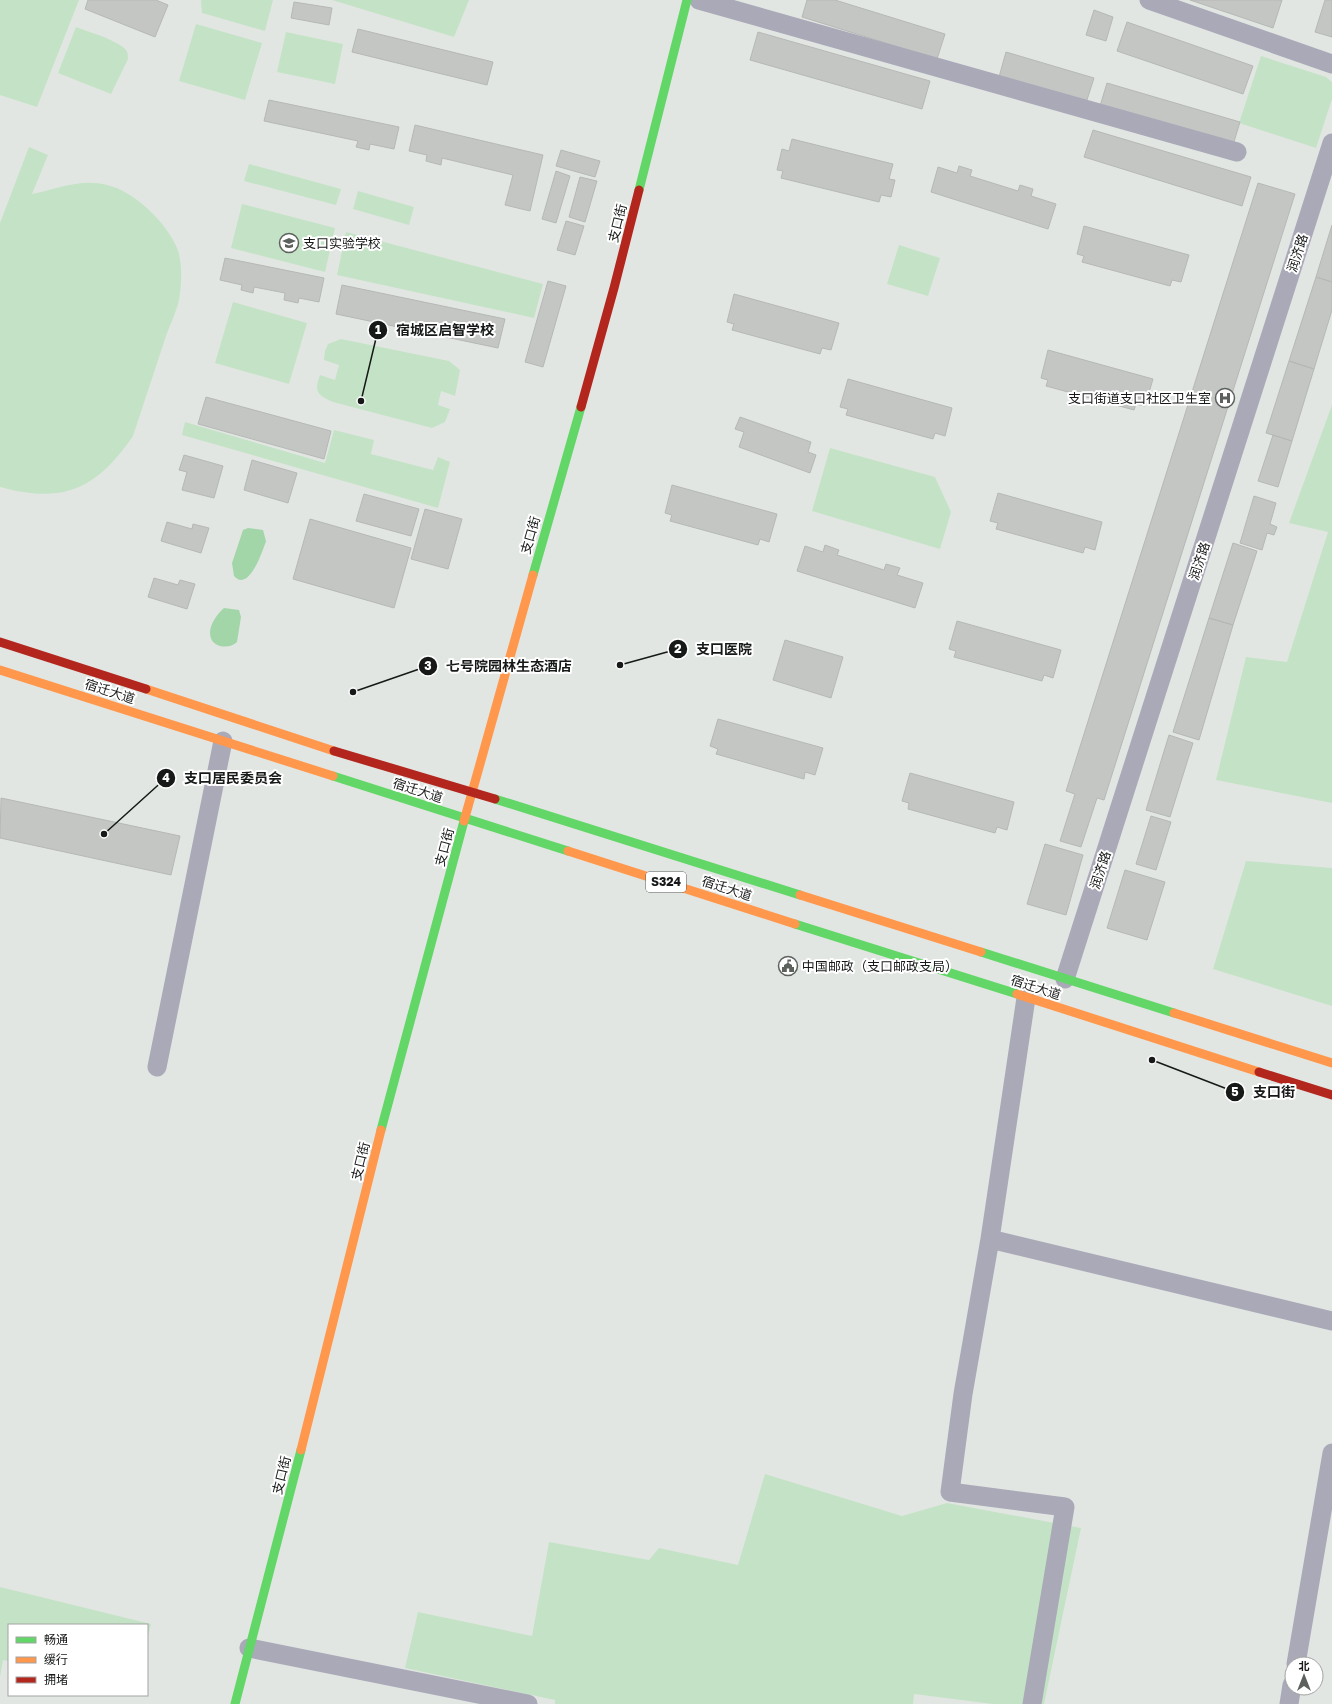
<svg xmlns="http://www.w3.org/2000/svg" width="1332" height="1704" viewBox="0 0 1332 1704" font-family="'Golos Text','Noto Sans SC',sans-serif">
  <style>
    .green { fill: #c4e3c6 }
    .water { fill: #a2d6a8 }
    .building { fill: #c3c6c3; stroke: #b6b8b6 }
    .lines { fill: none; stroke-linecap: round; stroke-linejoin: round }
    .street { stroke: #aaa9b8; stroke-width: 19 }
    .fast { stroke: #63d668; stroke-width: 9 }
    .slow { stroke: #ff974d; stroke-width: 9 }
    .jam { stroke: #b3261e; stroke-width: 9 }
    .labels { text-anchor: middle; stroke-width: 4; stroke-linejoin: round; paint-order: stroke }
    .shield { fill: #fff; stroke: #5c5e5d; stroke-width: 1 }
    .shield-label { font-size: 12px; font-weight: bold; fill: #161917 }
    .street-label { font-size: 13px; fill: #161917; stroke: #fff }
    .poi-label { font-size: 13px; fill: #161917; stroke: #fff; text-anchor: start }
    .leader { fill: none; stroke: #161917; stroke-width: 1.5 }
    .callout-dot { fill: #161917; stroke: #fff; stroke-width: 1.5 }
    .mark-label { font-size: 12px; text-anchor: middle; font-weight: bold; fill: #fff }
    .callout-label { font-size: 14px; text-anchor: middle; font-weight: bold; fill: #161917; stroke: #fff; stroke-width: 4; stroke-linejoin: round; paint-order: stroke }
  </style>
  <rect width="100%" height="100%" fill="#e2e6e2"/>
  <path class="green" d="M 0,0 L 79,0 L 37,107 L 0,95 Z
    M 201,0 L 273,0 L 265,31 L 202,13 Z
    M 332,0 L 469,0 L 454,37 Z
    M 196,24 L 262,43 L 245,100 L 179,81 Z
    M 76,27 C 89,32 114,39 124,48 C 128,51 128,55 128,59 L 111,94 L 58,73 Z
    M 286,32 L 343,44 L 335,84 L 277,72 Z
    M 1261,56 L 1326,77 L 1332,82 L 1332,99 L 1316,148 L 1239,123 Z
    M 29,147 L 48,155 L 32,194 C 56,189 82,178 107,185 C 134,191 166,222 177,248 C 182,260 182,279 180,293 C 179,307 171,322 166,336 C 155,369 144,403 133,436 C 96,490 63,504 0,487 L 0,223 Z
    M 249,164 L 341,189 L 336,205 L 244,181 Z
    M 358,191 L 414,207 L 409,225 L 353,209 Z
    M 242,204 L 335,228 L 325,272 L 231,248 Z
    M 346,232 L 543,284 L 534,318 L 337,275 Z
    M 899,245 L 940,258 L 928,296 L 887,284 Z
    M 233,302 L 307,323 L 289,384 L 215,363 Z
    M 341,339 L 449,361 L 460,370 L 455,396 L 441,391 L 438,405 L 450,409 L 445,422 L 432,428 L 333,402 C 317,395 314,392 320,375 L 335,380 L 339,365 L 324,360 L 325,351 L 328,344 Z
    M 1332,405 L 1332,803 L 1216,780 L 1246,657 L 1287,662 L 1328,532 L 1289,523 Z
    M 185,422 L 325,463 L 334,430 L 374,440 L 371,454 L 433,470 L 438,457 L 450,462 L 438,508 L 182,435 Z
    M 830,448 L 935,477 L 951,512 L 940,549 L 812,511 Z
    M 1246,861 L 1332,868 L 1332,1006 L 1213,969 Z
    M 765,1474 L 902,1516 L 947,1503 L 1081,1528 L 1044,1704 L 993,1704 L 914,1694 L 913,1704 L 555,1704 L 555,1700 L 405,1668 L 418,1612 L 532,1636 L 549,1542 L 649,1560 L 659,1548 L 738,1565 Z
    M 0,1587 L 151,1624 L 147,1640 L 147,1625 L 9,1625 L 9,1661 L 3,1660 L 0,1677 Z"/>
  <path class="water" d="M 248,528 L 263,530 L 266,541 C 263,550 249,593 234,576 L 232,563 L 243,530 Z
    M 224,608 L 239,610 L 241,617 L 237,642 C 229,650 210,648 210,633 C 210,624 217,614 224,608 Z"/>
  <path class="building" d="M 88,0 L 156,0 L 168,5 L 155,37 L 85,9 Z
    M 807,0 L 835,0 L 945,34 L 937,59 L 802,17 Z
    M 1190,0 L 1282,0 L 1273,28 Z
    M 1325,0 L 1332,0 L 1332,37 L 1315,32 Z
    M 294,2 L 332,8 L 329,25 L 291,18 Z
    M 1094,10 L 1113,17 L 1106,41 L 1086,35 Z
    M 1127,22 L 1253,66 L 1243,94 L 1117,51 Z
    M 358,29 L 493,62 L 487,85 L 352,52 Z
    M 758,32 L 930,81 L 922,109 L 750,60 Z
    M 1006,52 L 1094,78 L 1086,103 L 999,77 Z
    M 1107,83 L 1240,122 L 1233,145 L 1100,106 Z
    M 269,100 L 399,127 L 394,149 L 370,144 L 369,150 L 356,147 L 358,141 L 264,121 Z
    M 415,125 L 543,155 L 530,211 L 505,205 L 513,175 L 442,158 L 441,165 L 426,161 L 427,155 L 409,151 Z
    M 1093,130 L 1251,177 L 1242,206 L 1084,157 Z
    M 792,139 L 893,164 L 889,179 L 895,180 L 891,197 L 881,195 L 879,202 L 781,178 L 783,171 L 777,170 L 782,149 L 789,151 Z
    M 561,150 L 600,161 L 595,177 L 556,166 Z
    M 959,166 L 972,170 L 970,176 L 1018,191 L 1020,185 L 1033,189 L 1031,196 L 1056,204 L 1048,229 L 931,192 L 938,167 L 957,173 Z
    M 556,171 L 570,176 L 556,223 L 542,219 Z
    M 580,177 L 597,181 L 585,222 L 569,217 Z
    M 1258,183 L 1295,194 L 1104,800 L 1097,798 L 1081,847 L 1060,841 L 1075,794 L 1066,791 Z
    M 566,221 L 584,226 L 575,255 L 557,250 Z
    M 1332,225 L 1332,282 L 1316,277 Z
    M 1084,226 L 1189,255 L 1181,282 L 1172,280 L 1170,286 L 1082,262 L 1084,256 L 1077,254 Z
    M 225,258 L 324,278 L 319,302 L 299,298 L 298,303 L 284,300 L 285,293 L 254,287 L 253,293 L 241,290 L 242,285 L 220,280 Z
    M 1316,277 L 1332,282 L 1332,310 L 1314,369 L 1289,361 Z
    M 548,281 L 566,286 L 543,367 L 525,362 Z
    M 342,285 L 505,319 L 498,348 L 336,314 Z
    M 734,294 L 839,323 L 831,350 L 822,348 L 820,354 L 732,330 L 734,324 L 727,322 Z
    M 1048,350 L 1153,379 L 1145,406 L 1136,404 L 1134,410 L 1046,386 L 1048,380 L 1041,378 Z
    M 1289,361 L 1314,369 L 1292,441 L 1266,433 Z
    M 848,379 L 952,408 L 945,436 L 935,433 L 933,439 L 846,415 L 848,409 L 840,407 Z
    M 206,397 L 331,431 L 324,459 L 198,424 Z
    M 740,417 L 811,442 L 808,452 L 816,455 L 810,473 L 739,447 L 744,432 L 735,429 Z
    M 1273,435 L 1292,441 L 1278,487 L 1258,481 Z
    M 184,455 L 223,466 L 214,498 L 182,490 L 187,472 L 179,470 Z
    M 252,460 L 297,473 L 288,503 L 244,490 Z
    M 672,485 L 777,514 L 769,542 L 760,539 L 758,545 L 670,521 L 672,515 L 665,513 Z
    M 998,493 L 1102,522 L 1095,550 L 1085,547 L 1083,553 L 996,529 L 998,523 L 990,521 Z
    M 364,494 L 419,509 L 411,536 L 356,521 Z
    M 1254,496 L 1276,503 L 1270,524 L 1277,527 L 1274,535 L 1267,533 L 1262,550 L 1240,543 Z
    M 425,509 L 462,519 L 448,569 L 411,559 Z
    M 310,519 L 411,548 L 394,608 L 293,579 Z
    M 167,522 L 192,529 L 193,524 L 209,528 L 201,553 L 161,541 Z
    M 1233,543 L 1257,551 L 1233,625 L 1209,618 Z
    M 825,545 L 839,550 L 837,555 L 884,570 L 886,564 L 900,568 L 897,575 L 923,583 L 915,608 L 797,571 L 805,546 L 823,552 Z
    M 154,578 L 178,585 L 180,580 L 195,584 L 187,609 L 148,597 Z
    M 1209,618 L 1233,625 L 1199,740 L 1173,732 Z
    M 957,621 L 1061,650 L 1053,678 L 1044,675 L 1042,681 L 954,657 L 956,651 L 949,649 Z
    M 785,640 L 843,657 L 831,698 L 773,680 Z
    M 718,719 L 823,748 L 815,775 L 805,772 L 804,779 L 716,754 L 718,749 L 710,746 Z
    M 1169,735 L 1193,743 L 1170,817 L 1146,810 Z
    M 910,773 L 1014,802 L 1007,830 L 997,827 L 995,833 L 908,809 L 909,803 L 902,801 Z
    M 1,798 L 180,836 L 171,875 L 0,838 Z
    M 1151,816 L 1171,822 L 1156,870 L 1136,864 Z
    M 1045,844 L 1083,855 L 1066,915 L 1027,904 Z
    M 1125,870 L 1165,882 L 1147,940 L 1107,928 Z"/>
  <g class="lines">
    <path class="street" d="M 699,0 L 1237,152
      M 1149,0 L 1332,64
      M 1065,979 L 1332,143
      M 1026,998 L 990,1239 L 963,1394 L 950,1492 L 1065,1507 L 1032,1704
      M 157,1067 L 223,741
      M 990,1239 L 1332,1321
      M 249,1648 L 528,1704
      M 1296,1664 L 1332,1453
      M 1289,1704 L 1292,1685"/>
    <path class="fast" d="M 639,190 L 687,0
      M 533,575 L 581,407
      M 333,776 L 568,851
      M 495,799 L 800,895
      M 795,924 L 1017,994
      M 981,952 L 1174,1013
      M 381,1130 L 464,821
      M 235,1704 L 301,1450"/>
    <path class="slow" d="M 0,670 L 333,776
      M 146,689 L 334,751
      M 464,821 L 533,575
      M 568,851 L 795,924
      M 800,895 L 981,952
      M 1017,994 L 1259,1072
      M 1174,1013 L 1332,1063
      M 301,1450 L 381,1130"/>
    <path class="jam" d="M 581,407 L 614,288 L 639,190
      M 0,642 L 146,689
      M 334,751 L 495,799
      M 1259,1072 L 1332,1095"/>
  </g>
  <defs>
    <g id="school-ring" transform="scale(1)"><circle r="9.5" fill="#fff" stroke="#5d615e" stroke-width="1.5"/><path d="M0-5L7-2L0 1L-7-2ZM-4 1L0 2.5L4 1V4Q0 6-4 4Z" fill="#5d615e"/></g>
    <g id="hospital-ring" transform="scale(1)"><circle r="9.5" fill="#fff" stroke="#5d615e" stroke-width="1.5"/><path d="M-5-5h3v3.5h4V-5h3V5h-3V1.5h-4V5h-3Z" fill="#5d615e"/></g>
    <g id="civic-ring" transform="scale(1)"><circle r="9.5" fill="#fff" stroke="#5d615e" stroke-width="1.5"/><path d="M-.6-6.5H3V-4.5H.6V-3L4-1V1h2V6H-6V1h2V-1L-.6-3ZM-1.2 2.5V6h2.4V2.5Z" fill="#5d615e"/></g>
  </defs>
  <g fill-rule="evenodd">
    <use href="#school-ring" x="289" y="243"/>
    <use href="#hospital-ring" x="1225" y="398"/>
    <use href="#civic-ring" x="788" y="966"/>
  </g>
  <g class="labels">
    <rect class="shield" x="646" y="872" width="40" height="20" rx="3"/>
    <g class="shield-label">
      <text x="666" y="886">S324</text>
    </g>
    <g class="street-label">
      <text transform="translate(617 223) rotate(-76)" y="5">支口街</text>
      <text transform="translate(1297 253) rotate(-72)" y="5">润济路</text>
      <text transform="translate(530 535) rotate(-74)" y="5">支口街</text>
      <text transform="translate(1199 561) rotate(-72)" y="5">润济路</text>
      <text transform="translate(110 691) rotate(18)" y="5">宿迁大道</text>
      <text transform="translate(418 790) rotate(18)" y="5">宿迁大道</text>
      <text transform="translate(444 847) rotate(-75)" y="5">支口街</text>
      <text transform="translate(1100 870) rotate(-72)" y="5">润济路</text>
      <text transform="translate(727 888) rotate(18)" y="5">宿迁大道</text>
      <text transform="translate(1036 987) rotate(18)" y="5">宿迁大道</text>
      <text transform="translate(360 1161) rotate(-76)" y="5">支口街</text>
      <text transform="translate(281 1475) rotate(-76)" y="5">支口街</text>
    </g>
    <g class="poi-label">
      <text x="303" y="248">支口实验学校</text>
      <text x="1211" y="403" text-anchor="end">支口街道支口社区卫生室</text>
      <text x="802" y="971">中国邮政（支口邮政支局）</text>
    </g>
  </g>
  <path class="leader" d="M361 401L378 330M620 665L678 649M353 692L428 666M104 834L166 778M1152 1060L1235 1092"/>
  <g class="callout-dot">
    <circle cx="361" cy="401" r="4"/>
    <circle cx="620" cy="665" r="4"/>
    <circle cx="353" cy="692" r="4"/>
    <circle cx="104" cy="834" r="4"/>
    <circle cx="1152" cy="1060" r="4"/>
    <circle cx="378" cy="330" r="10"/>
    <circle cx="678" cy="649" r="10"/>
    <circle cx="428" cy="666" r="10"/>
    <circle cx="166" cy="778" r="10"/>
    <circle cx="1235" cy="1092" r="10"/>
  </g>
  <g class="mark-label">
    <text x="378" y="334">1</text>
    <text x="678" y="653">2</text>
    <text x="428" y="670">3</text>
    <text x="166" y="782">4</text>
    <text x="1235" y="1096">5</text>
  </g>
  <g class="callout-label">
    <text x="445" y="335">宿城区启智学校</text>
    <text x="724" y="654">支口医院</text>
    <text x="509" y="671">七号院园林生态酒店</text>
    <text x="233" y="783">支口居民委员会</text>
    <text x="1274" y="1097">支口街</text>
  </g>
  <rect x="8" y="1624" width="140" height="72" fill="#ffffff" stroke="#a2a3a2"/>
  <rect x="16" y="1637" width="20" height="6" fill="#63d668" stroke="#a2a3a2"/>
  <text x="44" y="1644" font-size="12" fill="#161917">畅通</text>
  <rect x="16" y="1657" width="20" height="6" fill="#ff974d" stroke="#a2a3a2"/>
  <text x="44" y="1664" font-size="12" fill="#161917">缓行</text>
  <rect x="16" y="1677" width="20" height="6" fill="#b3261e" stroke="#a2a3a2"/>
  <text x="44" y="1684" font-size="12" fill="#161917">拥堵</text>
  <g transform="translate(1304 1676)"><circle r="19" fill="#ffffff" stroke="#a2a3a2"/>
  <path d="M0-3L7 15L0 10L-7 15Z" fill="#5d615e"/>
  <text y="-6" font-size="11" font-weight="bold" text-anchor="middle" fill="#161917">北</text>
  </g>
</svg>
